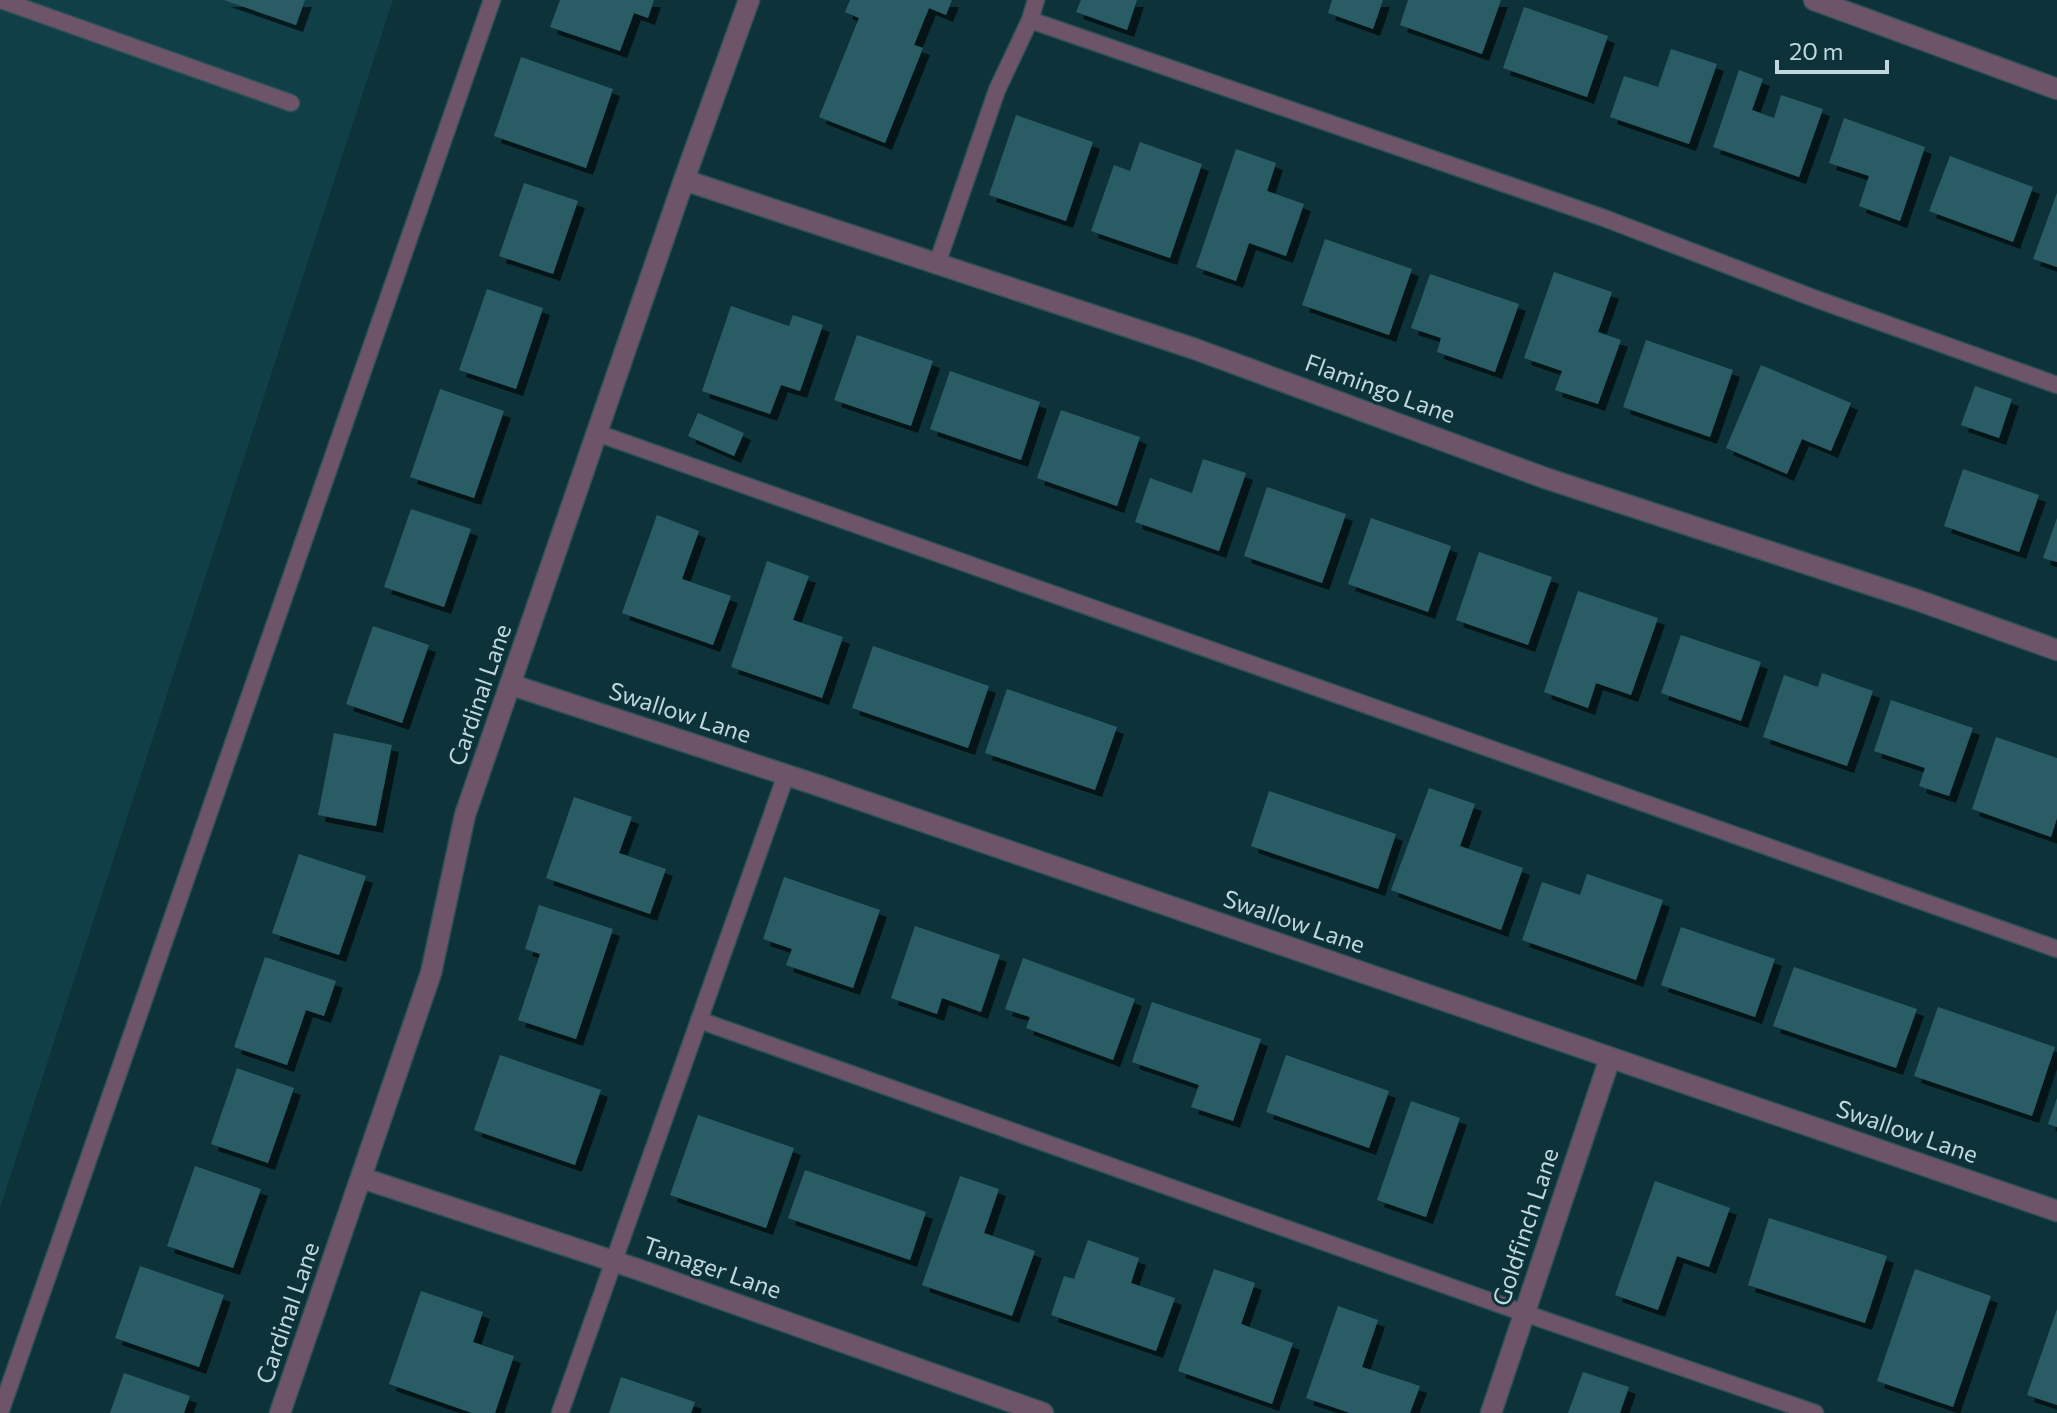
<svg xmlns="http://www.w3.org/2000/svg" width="2057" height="1413" viewBox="0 0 2057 1413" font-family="Commissioner,sans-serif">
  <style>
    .built { fill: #103f48 }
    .building { fill: #2c5c66; filter: url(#shadow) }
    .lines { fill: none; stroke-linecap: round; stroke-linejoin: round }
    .lane-casing { stroke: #2d5057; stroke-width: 19 }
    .street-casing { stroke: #2d5057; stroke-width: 23 }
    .lane { stroke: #6e5469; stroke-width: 16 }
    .street { stroke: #6e5469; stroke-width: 20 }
    .labels { text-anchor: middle; stroke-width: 6; stroke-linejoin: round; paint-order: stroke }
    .street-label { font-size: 24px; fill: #bfd7dd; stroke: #0d323a }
  </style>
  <defs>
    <filter id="shadow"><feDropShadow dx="7" dy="7" stdDeviation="0" flood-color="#0009"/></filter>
  </defs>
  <rect width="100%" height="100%" fill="#0d323a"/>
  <path class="built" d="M 0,0 L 393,0 L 0,1208 Z"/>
  <path class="building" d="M 224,0 L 305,0 L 296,25 Z
    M 560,0 L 654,0 L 648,18 L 634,13 L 620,51 L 550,27 Z
    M 850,0 L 952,0 L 946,15 L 929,8 L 914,45 L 923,48 L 885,143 L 819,117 L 859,18 L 845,12 Z
    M 1081,0 L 1137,0 L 1127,30 L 1076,12 Z
    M 1332,0 L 1383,0 L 1373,29 L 1328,13 Z
    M 1408,0 L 1501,0 L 1482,54 L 1400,25 Z
    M 1524,7 L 1608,36 L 1587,97 L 1503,68 Z
    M 1671,49 L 1717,64 L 1689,144 L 1610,117 L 1624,76 L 1658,87 Z
    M 521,57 L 613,89 L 586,168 L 494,136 Z
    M 1739,70 L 1763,79 L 1752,110 L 1774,118 L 1781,95 L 1823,109 L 1799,177 L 1713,147 Z
    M 1016,115 L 1093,142 L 1066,221 L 989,195 Z
    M 1844,118 L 1925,147 L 1900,221 L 1859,206 L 1869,176 L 1829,163 Z
    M 1140,142 L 1202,164 L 1170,258 L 1091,231 L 1114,165 L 1130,171 Z
    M 1236,149 L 1276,163 L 1267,191 L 1304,204 L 1286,256 L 1249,243 L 1236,281 L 1196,267 Z
    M 1950,156 L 2033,187 L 2013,242 L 1929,211 Z
    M 524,183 L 578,201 L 553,274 L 499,256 Z
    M 2057,193 L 2057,267 L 2033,259 Z
    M 1325,239 L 1412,269 L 1389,335 L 1302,305 Z
    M 1554,272 L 1612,292 L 1598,332 L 1621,340 L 1598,404 L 1555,390 L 1562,371 L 1524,358 Z
    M 1430,274 L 1519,304 L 1495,372 L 1437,352 L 1441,338 L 1411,328 Z
    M 487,289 L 543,308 L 516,389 L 459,370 Z
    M 731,306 L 789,326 L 793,315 L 823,325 L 800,391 L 781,385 L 770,414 L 702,391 Z
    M 857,335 L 933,361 L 911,426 L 834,400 Z
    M 1646,340 L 1733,370 L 1710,437 L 1623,407 Z
    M 1761,365 L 1851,403 L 1831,451 L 1802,439 L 1787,474 L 1726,448 Z
    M 950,371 L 1040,402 L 1021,460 L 930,429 Z
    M 1975,386 L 2012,399 L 1999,438 L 1961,425 Z
    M 440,389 L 504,411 L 474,498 L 410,477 Z
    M 1061,410 L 1140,437 L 1117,506 L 1037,478 Z
    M 698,413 L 744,433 L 734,456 L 688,436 Z
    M 1203,459 L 1246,473 L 1219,551 L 1135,522 L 1150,478 L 1192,493 Z
    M 1963,469 L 2039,495 L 2019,552 L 1944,526 Z
    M 1267,487 L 1346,514 L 1322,583 L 1244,556 Z
    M 411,509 L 471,529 L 444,607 L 384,587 Z
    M 657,515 L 699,531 L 682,579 L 731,596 L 713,645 L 622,613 Z
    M 1371,518 L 1451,546 L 1428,612 L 1348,584 Z
    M 2057,518 L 2057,562 L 2043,558 Z
    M 1479,552 L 1552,577 L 1528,645 L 1456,620 Z
    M 767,561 L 809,576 L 793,620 L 843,637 L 822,698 L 731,667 Z
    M 1578,591 L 1658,618 L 1631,695 L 1596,683 L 1588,708 L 1544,692 Z
    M 373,626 L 429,645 L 402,723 L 346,704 Z
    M 1681,635 L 1761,662 L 1741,721 L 1661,693 Z
    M 873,646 L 989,686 L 968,748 L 852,708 Z
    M 1822,673 L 1873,691 L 1847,766 L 1763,737 L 1784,675 L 1818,687 Z
    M 1007,689 L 1117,727 L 1095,790 L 985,753 Z
    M 1891,700 L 1973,728 L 1949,796 L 1919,786 L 1925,768 L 1874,751 Z
    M 334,733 L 392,745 L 376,826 L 318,815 Z
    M 1996,737 L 2057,758 L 2057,818 L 2051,837 L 1972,809 Z
    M 1429,788 L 1475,804 L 1460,846 L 1523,868 L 1501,930 L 1391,890 Z
    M 1269,791 L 1396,834 L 1378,889 L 1251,846 Z
    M 574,797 L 632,817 L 619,853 L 666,869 L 650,914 L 546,878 Z
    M 299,854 L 366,876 L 339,955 L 272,933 Z
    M 1587,874 L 1663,900 L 1636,980 L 1522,940 L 1542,882 L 1580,895 Z
    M 784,877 L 880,910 L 853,988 L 786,965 L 792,949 L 763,939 Z
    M 539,905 L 613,929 L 576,1039 L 518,1020 L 540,954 L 525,949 Z
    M 915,926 L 1000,955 L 981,1012 L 942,998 L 937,1014 L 891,998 Z
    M 1681,927 L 1775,959 L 1755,1017 L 1661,985 Z
    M 265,957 L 336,981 L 324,1016 L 306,1010 L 287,1065 L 234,1047 Z
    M 1023,958 L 1135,999 L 1113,1060 L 1026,1028 L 1030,1017 L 1005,1009 Z
    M 1794,967 L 1917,1009 L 1896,1068 L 1773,1026 Z
    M 1152,1002 L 1261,1039 L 1233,1121 L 1191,1107 L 1199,1085 L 1132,1062 Z
    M 1938,1007 L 2055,1047 L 2032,1116 L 1914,1076 Z
    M 500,1055 L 601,1090 L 575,1165 L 474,1130 Z
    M 1286,1055 L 1389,1091 L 1369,1148 L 1266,1112 Z
    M 237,1068 L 294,1088 L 268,1163 L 211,1144 Z
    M 2057,1098 L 2057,1127 L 2048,1124 Z
    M 1411,1101 L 1460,1118 L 1426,1217 L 1377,1200 Z
    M 698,1115 L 794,1148 L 766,1228 L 670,1195 Z
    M 195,1166 L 261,1189 L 233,1268 L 167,1246 Z
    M 805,1170 L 926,1212 L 910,1260 L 788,1218 Z
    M 960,1176 L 999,1189 L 984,1233 L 1035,1251 L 1012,1316 L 922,1285 Z
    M 1655,1181 L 1730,1208 L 1709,1267 L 1677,1256 L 1658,1310 L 1615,1295 Z
    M 1769,1218 L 1887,1256 L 1865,1323 L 1748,1285 Z
    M 1088,1240 L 1139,1258 L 1131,1283 L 1175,1298 L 1156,1351 L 1051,1315 L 1064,1276 L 1074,1279 Z
    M 140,1266 L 224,1295 L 199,1367 L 115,1338 Z
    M 1214,1269 L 1255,1283 L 1241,1324 L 1293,1343 L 1272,1404 L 1178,1371 Z
    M 1915,1269 L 1991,1296 L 1953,1407 L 1877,1381 Z
    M 421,1291 L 483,1312 L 473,1342 L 514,1356 L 495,1413 L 472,1413 L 389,1384 Z
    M 1338,1306 L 1378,1320 L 1362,1367 L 1420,1386 L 1410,1413 L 1350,1413 L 1306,1398 Z
    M 2057,1309 L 2057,1405 L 2027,1395 Z
    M 1583,1372 L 1629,1387 L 1620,1413 L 1568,1413 Z
    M 124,1373 L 190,1396 L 184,1413 L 110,1413 Z
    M 621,1377 L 695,1402 L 691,1413 L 609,1413 Z"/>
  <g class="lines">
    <g class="lane-casing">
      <path id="lane" d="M 1,0 L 291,103
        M 1036,0 L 1030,20 L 1604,218 L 1816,299 L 2057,385
        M 937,264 L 997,90 L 1030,20
        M 597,433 L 2057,949
        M 699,1020 L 1524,1313 L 1815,1413
        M 0,1413 L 492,0
        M 560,1413 L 786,775"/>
    </g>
    <g class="street-casing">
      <path id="street" d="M 1814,0 L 2057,89
        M 684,180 L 1195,349 L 1545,478 L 1917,600 L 2057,650
        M 512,685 L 817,785 L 2057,1211
        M 362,1178 L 637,1269 L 1043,1413
        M 280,1413 L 431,973 L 465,815 L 684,180 L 749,0
        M 1491,1413 L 1610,1058"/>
    </g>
    <use href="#lane" class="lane"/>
    <use href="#street" class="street"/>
  </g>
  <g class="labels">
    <g class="street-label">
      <text transform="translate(1380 389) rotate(20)" y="8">Flamingo Lane</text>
      <text transform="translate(480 695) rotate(-71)" y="8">Cardinal Lane</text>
      <text transform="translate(680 713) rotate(18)" y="8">Swallow Lane</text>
      <text transform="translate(1294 922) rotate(19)" y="8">Swallow Lane</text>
      <text transform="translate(1907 1132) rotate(19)" y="8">Swallow Lane</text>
      <text transform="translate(1526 1227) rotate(-72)" y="8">Goldfinch Lane</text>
      <text transform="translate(712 1268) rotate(19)" y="8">Tanager Lane</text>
      <text transform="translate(288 1313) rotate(-71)" y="8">Cardinal Lane</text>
    </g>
  </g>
  <path d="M1777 60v12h110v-12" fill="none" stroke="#bfd7dd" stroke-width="4"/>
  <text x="1789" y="60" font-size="24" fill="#bfd7dd" stroke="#0d323a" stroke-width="6" paint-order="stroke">20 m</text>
</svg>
